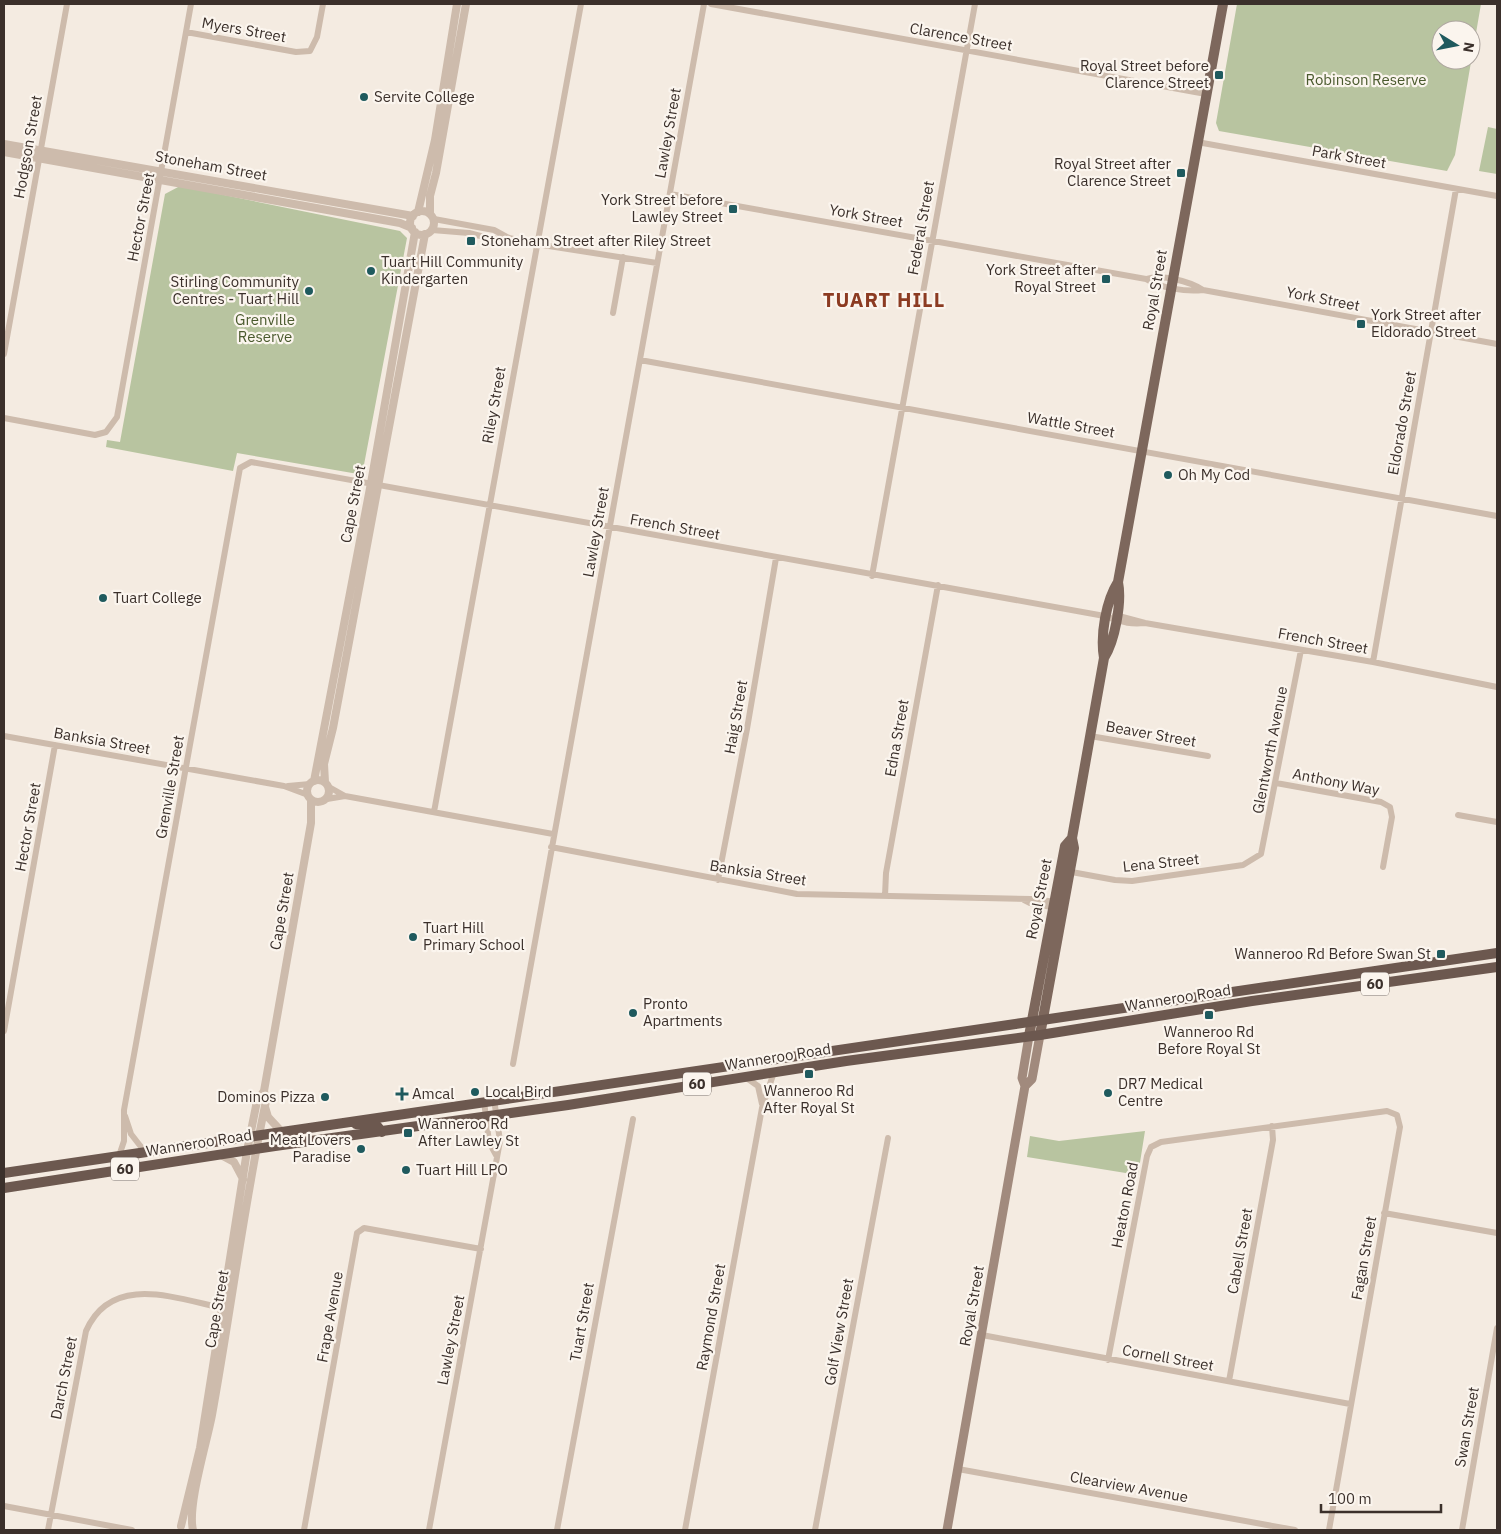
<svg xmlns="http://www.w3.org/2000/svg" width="1501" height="1534" viewBox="0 0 1501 1534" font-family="'IBM Plex Sans',sans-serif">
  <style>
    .green { fill: #b8c4a0; fill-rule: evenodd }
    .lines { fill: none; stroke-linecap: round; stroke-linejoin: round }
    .minor { stroke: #cdbbac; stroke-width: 6 }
    .tertiary { stroke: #cdbbac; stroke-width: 8 }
    .secondary { stroke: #a18a7d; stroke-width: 9 }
    .primary { stroke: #7d675c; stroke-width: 10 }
    .trunk { stroke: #6c584f; stroke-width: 10 }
    .poi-dot { fill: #1f5a5e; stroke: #fbf5ee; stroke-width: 2 }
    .labels { text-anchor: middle; stroke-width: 4.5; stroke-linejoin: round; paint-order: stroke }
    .shield { fill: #fbf5ee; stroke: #756b66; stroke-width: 1 }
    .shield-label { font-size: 14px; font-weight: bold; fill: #3b302b }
    .street-label { font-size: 15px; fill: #3b302b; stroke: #fbf5ee }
    .poi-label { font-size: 15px; fill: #3b302b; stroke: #fbf5ee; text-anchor: start }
    .park-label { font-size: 15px; fill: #4a5a2e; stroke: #fbf5ee }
    .district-label { font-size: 20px; font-weight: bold; letter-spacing: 1px; fill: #8c3b22; stroke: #fbf5ee }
  </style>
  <rect width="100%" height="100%" fill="#f4ebe1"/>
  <path class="green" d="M 1237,4 L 1481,4 L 1455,155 L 1447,171 L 1219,131 L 1216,123 ZM 1441,30 L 1471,30 L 1471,60 L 1441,60 Z
    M 1488,127 L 1497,129 L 1497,174 L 1479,171 Z
    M 180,186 L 400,231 L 407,238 L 363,470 L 358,474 L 237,453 L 233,471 L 106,447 L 107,440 L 120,442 L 165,194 Z
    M 1145,1131 L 1138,1175 L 1027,1157 L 1030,1136 L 1059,1141 Z"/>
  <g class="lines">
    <path class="minor" d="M 711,4 L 1206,94
      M 186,32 L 296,52 L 310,51 L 317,37 L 323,4
      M 1197,142 L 1497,196
      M 670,194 L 1146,279 C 1160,288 1186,292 1203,290 L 1497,344
      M 434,219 L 494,230 L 509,238 L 536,244 L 657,263
      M 432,230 L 469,233 L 492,239 L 507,238
      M 1146,279 C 1162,274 1189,281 1203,290
      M 613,313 L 623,257
      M 4,354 L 67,4
      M 640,360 L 1497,516
      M 4,418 L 95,435 L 106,432 L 117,417 L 191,4
      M 872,576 L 975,4
      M 1115,615 L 1145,623 L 1373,662 L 1497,687
      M 1373,662 L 1456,189
      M 4,736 L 284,786 L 308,795
      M 1090,736 L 1208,756
      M 1276,783 L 1381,802 L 1390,807 L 1392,817 L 1383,867
      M 288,786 L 310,784
      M 329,787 L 345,796
      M 327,799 L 345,796 L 553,834
      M 434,812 L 581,4
      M 1458,815 L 1497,822
      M 551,847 L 797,894 L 1031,899 L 1057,902
      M 1066,871 L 1115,880 L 1132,881 L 1243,865 L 1261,854 L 1301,650
      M 718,880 L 747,729 L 776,558
      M 885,896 L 886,873 L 938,585
      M 1024,900 L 1030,903 L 1057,908
      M 4,1031 L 55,745
      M 513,1064 L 704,4
      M 745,1077 L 758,1086 L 762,1104
      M 484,1101 L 489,1142 L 496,1155
      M 125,1116 L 131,1134 L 145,1152
      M 119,1156 L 124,1141 L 124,1110 L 240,468 L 251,462 L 1099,615 C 1118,619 1123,625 1145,623
      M 1384,1213 L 1497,1233
      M 982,1335 L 1350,1404
      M 1108,1360 L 1147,1156 L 1151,1147 L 1161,1142 L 1387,1111 L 1397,1115 L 1400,1127 L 1329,1530
      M 1229,1381 L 1273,1140 L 1272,1126
      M 958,1469 L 1295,1530
      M 4,1506 L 132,1530
      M 48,1530 L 86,1331 C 112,1272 177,1299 227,1309
      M 304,1530 L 357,1233 L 364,1228 L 481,1249
      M 429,1530 L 500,1141 L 494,1099
      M 557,1530 L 633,1119
      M 685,1530 L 762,1108 L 774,1072
      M 815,1530 L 888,1138
      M 1462,1530 L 1497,1328"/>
    <path class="tertiary" d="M 4,144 L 413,216
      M 4,152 L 400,223 L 412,228
      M410 223a12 12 0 1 1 24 0a12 12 0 1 1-24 0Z
      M 418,212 L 435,140 L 457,4
      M 430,214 L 430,196 L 436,173 L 466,4
      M307 791a11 11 0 1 1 22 0a11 11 0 1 1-22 0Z
      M 314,781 L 371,483 L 415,232
      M 325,782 L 324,764 L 333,728 L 425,234
      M 265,1107 L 268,1117 L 281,1131
      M 221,1155 L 234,1162 L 243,1179
      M 181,1526 L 200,1448 L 247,1151 L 257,1101 L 264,1091
      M 193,1530 C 187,1506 207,1442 212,1415 C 231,1310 244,1204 266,1101 L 264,1091 L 311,823 L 311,800"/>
    <path class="secondary" d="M 1025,1086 L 1022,1078 L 1029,1036
      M 947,1530 L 1025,1086 L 1032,1079 L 1040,1035"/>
    <path class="primary" d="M 1104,658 C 1115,641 1122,602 1118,582 L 1223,4
      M 1040,1035 L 1074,848 L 1072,838 L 1104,658 C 1100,635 1106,601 1118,582
      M 1029,1036 L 1065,846 L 1072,838"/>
    <path class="trunk" d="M 356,1124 L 377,1126 L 382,1132
      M 4,1173 L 1497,953
      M 4,1188 L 275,1146 L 568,1105 L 846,1061 L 1040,1035 L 1252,1001 L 1497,967"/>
  </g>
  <g class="poi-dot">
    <rect x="1214" y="70" width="10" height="10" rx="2.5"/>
    <circle cx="364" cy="97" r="5"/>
    <rect x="1176" y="168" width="10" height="10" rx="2.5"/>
    <rect x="728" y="204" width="10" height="10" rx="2.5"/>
    <rect x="466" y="236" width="10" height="10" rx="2.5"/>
    <circle cx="371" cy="271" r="5"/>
    <rect x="1101" y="274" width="10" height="10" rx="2.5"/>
    <circle cx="309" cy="291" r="5"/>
    <rect x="1356" y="319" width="10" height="10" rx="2.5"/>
    <circle cx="1168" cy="475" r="5"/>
    <circle cx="103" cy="598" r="5"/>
    <circle cx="413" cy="937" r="5"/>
    <rect x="1436" y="949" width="10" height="10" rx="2.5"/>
    <circle cx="633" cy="1013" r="5"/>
    <rect x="1204" y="1010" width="10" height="10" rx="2.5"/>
    <rect x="804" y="1069" width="10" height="10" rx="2.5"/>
    <circle cx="475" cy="1092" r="5"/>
    <circle cx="1108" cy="1093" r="5"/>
    <path d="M399.5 1086.5h5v5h5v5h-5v5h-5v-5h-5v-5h5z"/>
    <circle cx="325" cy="1097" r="5"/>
    <rect x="403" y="1128" width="10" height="10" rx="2.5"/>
    <circle cx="361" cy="1149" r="5"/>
    <circle cx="406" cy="1170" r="5"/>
  </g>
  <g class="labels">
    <g class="shield">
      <rect x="1361" y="972.5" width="28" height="23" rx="4"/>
      <rect x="683" y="1072.5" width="28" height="23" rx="4"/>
      <rect x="111" y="1157.5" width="28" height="23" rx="4"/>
    </g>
    <g class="shield-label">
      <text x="1375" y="989">60</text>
      <text x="697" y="1089">60</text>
      <text x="125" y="1174">60</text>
    </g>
    <g class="street-label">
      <text transform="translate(244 30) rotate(10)" y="5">Myers Street</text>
      <text transform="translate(961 37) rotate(10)" y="5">Clarence Street</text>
      <text transform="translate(668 133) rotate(-80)" y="5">Lawley Street</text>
      <text transform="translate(28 147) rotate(-80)" y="5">Hodgson Street</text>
      <text transform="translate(1349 157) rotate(10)" y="5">Park Street</text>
      <text transform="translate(211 166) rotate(10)" y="5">Stoneham Street</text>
      <text transform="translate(866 216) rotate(10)" y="5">York Street</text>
      <text transform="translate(141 217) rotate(-79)" y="5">Hector Street</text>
      <text transform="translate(921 228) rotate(-80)" y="5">Federal Street</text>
      <text transform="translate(1155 290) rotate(-80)" y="5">Royal Street</text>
      <text transform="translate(1323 299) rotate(11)" y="5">York Street</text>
      <text transform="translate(494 405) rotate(-80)" y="5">Riley Street</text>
      <text transform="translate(1402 423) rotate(-80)" y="5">Eldorado Street</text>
      <text transform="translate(1071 425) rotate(10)" y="5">Wattle Street</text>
      <text transform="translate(353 504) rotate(-79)" y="5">Cape Street</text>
      <text transform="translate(675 527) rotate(10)" y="5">French Street</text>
      <text transform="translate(596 532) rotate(-80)" y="5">Lawley Street</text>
      <text transform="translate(1323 641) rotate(10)" y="5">French Street</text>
      <text transform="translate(736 717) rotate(-80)" y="5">Haig Street</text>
      <text transform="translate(1151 734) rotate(10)" y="5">Beaver Street</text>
      <text transform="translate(897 738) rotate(-80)" y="5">Edna Street</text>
      <text transform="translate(102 741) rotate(10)" y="5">Banksia Street</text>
      <text transform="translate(1270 750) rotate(-79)" y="5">Glentworth Avenue</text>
      <text transform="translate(1336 782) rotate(11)" y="5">Anthony Way</text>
      <text transform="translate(170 787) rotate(-80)" y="5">Grenville Street</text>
      <text transform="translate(28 827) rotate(-80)" y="5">Hector Street</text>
      <text transform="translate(1161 863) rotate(-6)" y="5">Lena Street</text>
      <text transform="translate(758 873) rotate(9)" y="5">Banksia Street</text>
      <text transform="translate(1039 899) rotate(-79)" y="5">Royal Street</text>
      <text transform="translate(282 911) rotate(-80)" y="5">Cape Street</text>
      <text transform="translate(1178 998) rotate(-9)" y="5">Wanneroo Road</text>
      <text transform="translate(778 1057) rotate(-9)" y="5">Wanneroo Road</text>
      <text transform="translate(199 1143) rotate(-9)" y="5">Wanneroo Road</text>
      <text transform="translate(1125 1205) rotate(-79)" y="5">Heaton Road</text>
      <text transform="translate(1240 1251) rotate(-80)" y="5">Cabell Street</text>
      <text transform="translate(1364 1258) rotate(-80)" y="5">Fagan Street</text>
      <text transform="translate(972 1306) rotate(-80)" y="5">Royal Street</text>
      <text transform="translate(217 1309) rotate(-80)" y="5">Cape Street</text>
      <text transform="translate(330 1317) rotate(-80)" y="5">Frape Avenue</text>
      <text transform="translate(711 1317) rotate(-80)" y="5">Raymond Street</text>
      <text transform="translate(582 1322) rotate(-80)" y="5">Tuart Street</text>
      <text transform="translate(839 1332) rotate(-80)" y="5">Golf View Street</text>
      <text transform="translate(451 1340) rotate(-79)" y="5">Lawley Street</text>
      <text transform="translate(1168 1358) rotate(10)" y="5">Cornell Street</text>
      <text transform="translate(64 1378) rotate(-79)" y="5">Darch Street</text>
      <text transform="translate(1467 1427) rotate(-80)" y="5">Swan Street</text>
      <text transform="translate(1129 1487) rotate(10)" y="5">Clearview Avenue</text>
    </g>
    <g class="poi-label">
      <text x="1209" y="71" text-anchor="end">Royal Street before<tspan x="1209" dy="17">Clarence Street</tspan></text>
      <text x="374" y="102">Servite College</text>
      <text x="1171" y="169" text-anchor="end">Royal Street after<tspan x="1171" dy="17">Clarence Street</tspan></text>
      <text x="723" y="205" text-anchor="end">York Street before<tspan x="723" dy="17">Lawley Street</tspan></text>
      <text x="481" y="246">Stoneham Street after Riley Street</text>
      <text x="381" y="267">Tuart Hill Community<tspan x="381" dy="17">Kindergarten</tspan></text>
      <text x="1096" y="275" text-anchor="end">York Street after<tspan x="1096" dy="17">Royal Street</tspan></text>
      <text x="299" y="287" text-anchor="end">Stirling Community<tspan x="299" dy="17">Centres - Tuart Hill</tspan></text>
      <text x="1371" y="320">York Street after<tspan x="1371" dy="17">Eldorado Street</tspan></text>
      <text x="1178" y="480">Oh My Cod</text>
      <text x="113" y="603">Tuart College</text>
      <text x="423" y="933">Tuart Hill<tspan x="423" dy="17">Primary School</tspan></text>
      <text x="1431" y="959" text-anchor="end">Wanneroo Rd Before Swan St</text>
      <text x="643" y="1009">Pronto<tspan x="643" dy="17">Apartments</tspan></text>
      <text x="1209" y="1037" text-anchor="middle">Wanneroo Rd<tspan x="1209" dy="17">Before Royal St</tspan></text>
      <text x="1118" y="1089">DR7 Medical<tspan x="1118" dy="17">Centre</tspan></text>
      <text x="809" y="1096" text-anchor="middle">Wanneroo Rd<tspan x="809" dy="17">After Royal St</tspan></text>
      <text x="485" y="1097">Local Bird</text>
      <text x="412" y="1099">Amcal</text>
      <text x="315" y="1102" text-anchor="end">Dominos Pizza</text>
      <text x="418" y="1129">Wanneroo Rd<tspan x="418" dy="17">After Lawley St</tspan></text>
      <text x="351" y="1145" text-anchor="end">Meat Lovers<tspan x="351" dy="17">Paradise</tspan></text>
      <text x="416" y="1175">Tuart Hill LPO</text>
    </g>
    <g class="park-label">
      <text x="1366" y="85">Robinson Reserve</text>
      <text x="265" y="325">Grenville<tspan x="265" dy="17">Reserve</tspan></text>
    </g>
    <g class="district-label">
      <text x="884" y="307">TUART HILL</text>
    </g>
  </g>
  <rect width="1501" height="1534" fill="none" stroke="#3b302b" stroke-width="10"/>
  <g transform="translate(1456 45) rotate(100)"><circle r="24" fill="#fbf5ee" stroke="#aea6a0"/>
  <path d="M0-4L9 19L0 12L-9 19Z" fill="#1f5a5e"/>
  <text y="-8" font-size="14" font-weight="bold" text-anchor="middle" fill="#3b302b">N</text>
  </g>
  <path d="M1321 1504v8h120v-8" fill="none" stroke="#3b302b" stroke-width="2.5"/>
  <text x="1328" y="1504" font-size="15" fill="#3b302b" stroke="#fbf5ee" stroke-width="4" paint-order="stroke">100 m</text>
</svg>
